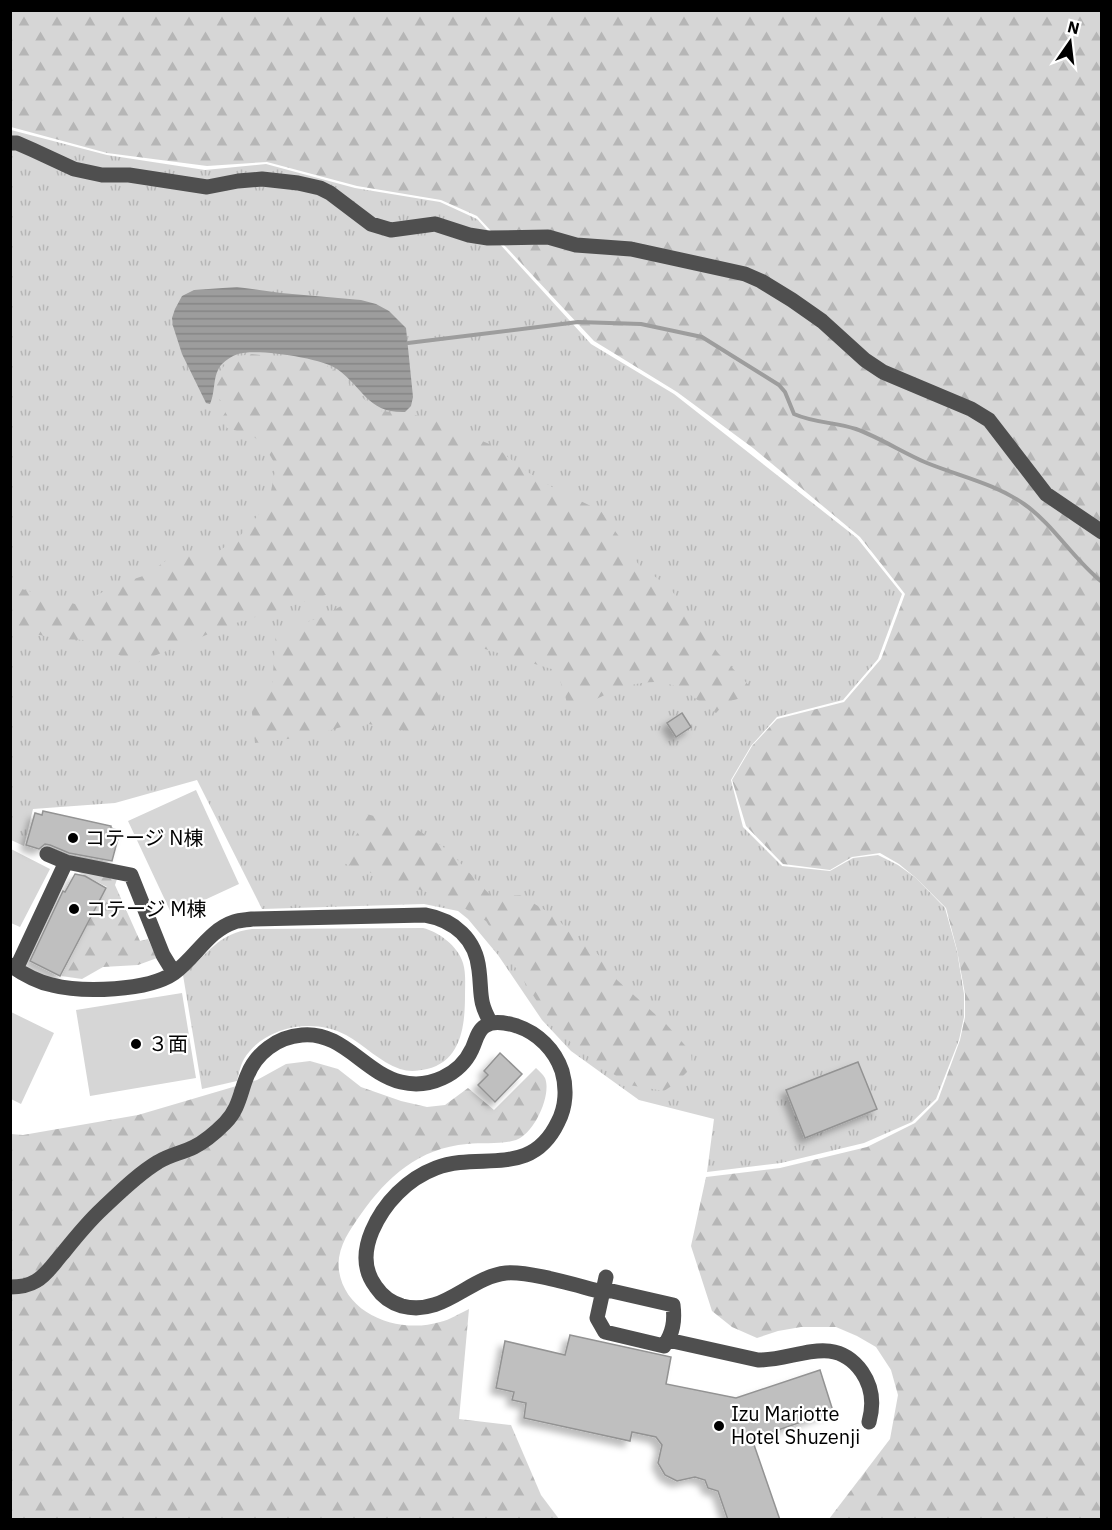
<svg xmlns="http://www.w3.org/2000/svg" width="1112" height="1530" viewBox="0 0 1112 1530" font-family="'IBM Plex Sans','Noto Sans JP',sans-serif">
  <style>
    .grass { fill: url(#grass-tufts) }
    .forest { fill: url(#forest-firs) }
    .park { fill: #d6d6d6 }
    .water { fill: url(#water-rules) }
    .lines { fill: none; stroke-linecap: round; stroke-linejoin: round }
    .stream { stroke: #9d9d9d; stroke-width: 4 }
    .building { fill: #bfbfbf; stroke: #939393; stroke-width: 1.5; filter: url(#shadow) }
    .minor { stroke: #4f4f4f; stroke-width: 15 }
    .poi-dot { fill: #000; stroke: #fff; stroke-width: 2 }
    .labels { text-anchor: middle; stroke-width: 4.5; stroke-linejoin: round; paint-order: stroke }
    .poi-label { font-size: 20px; fill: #000; stroke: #fff; text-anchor: start }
  </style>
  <defs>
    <pattern id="grass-tufts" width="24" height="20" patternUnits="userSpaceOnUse" patternTransform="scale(1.5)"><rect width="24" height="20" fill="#d6d6d6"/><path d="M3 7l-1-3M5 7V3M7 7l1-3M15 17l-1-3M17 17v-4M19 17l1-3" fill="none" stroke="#b6b6b6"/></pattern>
    <pattern id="forest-firs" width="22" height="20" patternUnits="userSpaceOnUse" patternTransform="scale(1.5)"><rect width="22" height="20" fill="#d6d6d6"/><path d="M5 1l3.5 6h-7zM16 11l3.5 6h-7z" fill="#b6b6b6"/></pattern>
    <pattern id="water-rules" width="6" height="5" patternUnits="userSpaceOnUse" patternTransform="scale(1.5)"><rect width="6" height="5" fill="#9d9d9d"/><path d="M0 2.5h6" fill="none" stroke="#858585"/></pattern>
    <filter id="shadow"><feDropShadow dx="-5.5" dy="5.5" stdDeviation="3" flood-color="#0004"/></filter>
  </defs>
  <rect width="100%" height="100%" fill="#fff"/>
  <path class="grass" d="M 11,130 L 107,155 L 205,170 L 266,164 L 355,188 L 440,202 L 477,219 L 591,344 L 674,394 L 857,538 L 902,594 L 878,659 L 843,700 L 777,717 L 751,746 L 731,780 L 743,827 L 782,866 L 830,871 L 853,858 L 878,855 L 898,865 L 916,878 L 945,908 L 957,951 L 964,994 L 964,1017 L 959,1040 L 936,1099 L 912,1122 L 864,1143 L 781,1163 L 707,1172 L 714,1119 L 639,1100 L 571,1051 L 542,1020 L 498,955 L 468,919 L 458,911 L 424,904 L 262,909 L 197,780 L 115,803 L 33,809 L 24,846 L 11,840 Z
    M 423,928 C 439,932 458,946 463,963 C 466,973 465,984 465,995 C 465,1024 462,1061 427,1069 C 418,1071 409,1072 400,1069 C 380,1062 364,1045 346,1035 C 313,1017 264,1026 244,1059 C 240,1066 239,1074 237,1081 L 202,1089 L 183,975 C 208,954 218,933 252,929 Z"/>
  <path class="forest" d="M 10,11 L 1101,11 L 1101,1519 L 829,1519 L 890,1439 L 898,1395 L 891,1370 L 876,1347 L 857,1336 L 836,1327 L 801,1327 L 778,1331 L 757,1338 L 732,1327 L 712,1311 L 691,1246 L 706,1177 L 780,1168 L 867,1147 L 915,1123 L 938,1100 L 960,1040 L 965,1017 L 965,994 L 957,950 L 946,908 L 916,878 L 899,864 L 880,853 L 852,857 L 830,870 L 783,864 L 746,826 L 732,780 L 752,746 L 777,719 L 844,702 L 881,659 L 905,594 L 860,537 L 753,448 L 677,392 L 594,341 L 477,216 L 441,200 L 357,186 L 267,162 L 207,166 L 107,153 L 11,127 Z
    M 252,354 L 312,361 L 325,365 L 336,371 L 365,400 L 380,411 L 405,413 L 430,418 L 496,447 L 521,468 L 552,487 L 601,511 L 639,565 L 669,587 L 718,653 L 757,694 L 726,702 L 716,713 C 702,704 688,691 672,685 C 642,674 604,695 578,708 L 567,704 L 564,690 L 555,670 L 475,646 L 442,679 L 434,730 L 411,732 L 358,722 L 311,736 L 255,743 L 250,693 L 272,686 L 276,632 L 322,617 L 341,606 L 342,590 L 236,623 L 134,664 L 111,650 L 85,640 L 59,639 L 11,629 L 11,586 L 75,604 L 97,595 L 116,585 L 146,575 L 171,557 L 181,555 L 213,555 L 238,538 L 262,511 L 271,491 L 276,466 C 269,453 261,438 246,433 C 240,431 234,431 227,428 L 223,416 L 229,407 L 215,396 C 218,368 224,358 252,354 Z
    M 360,812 L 415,828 L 449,851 L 492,897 L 520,895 L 556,917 L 577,941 L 593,948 L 617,980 L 666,1024 L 691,1052 L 692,1067 L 676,1083 L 664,1091 L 629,1085 L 575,1047 L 545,1014 L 486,921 L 452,901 L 337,861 L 362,827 Z
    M 76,871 L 118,876 L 115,885 L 140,941 L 148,939 L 157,958 L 138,965 L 103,967 L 82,979 L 61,976 L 107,887 Z
    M 310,1061 L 338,1069 L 361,1087 L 401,1101 L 427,1107 L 445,1105 L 468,1088 L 494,1110 L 536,1068 C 539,1071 543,1074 545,1078 C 552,1095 534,1134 516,1140 C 500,1145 483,1142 467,1144 C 419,1148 387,1177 361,1214 C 349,1231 336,1249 339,1271 C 346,1316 401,1334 440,1322 C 450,1320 460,1313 469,1309 L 459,1419 L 511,1425 L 541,1495 L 559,1519 L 11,1520 L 11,1134 L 23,1135 L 138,1115 L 257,1080 L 286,1064 Z"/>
  <path class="park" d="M 196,790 L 239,884 L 172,915 L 128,821 Z
    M 11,849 L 50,869 L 20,927 L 11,923 Z
    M 182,993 L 196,1078 L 90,1096 L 76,1010 Z
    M 11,1012 L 54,1033 L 21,1104 L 11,1099 Z"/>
  <path class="water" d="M 237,287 L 281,293 L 361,300 L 376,304 L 389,311 L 406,328 L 413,397 L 411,406 L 405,412 C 367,413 364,388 337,369 C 322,358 256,348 238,354 C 232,356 226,360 222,364 C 212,375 216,391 210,404 L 206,403 L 182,354 L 173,326 L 172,318 L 175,309 L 182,296 L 194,290 Z"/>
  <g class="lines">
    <path class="stream" d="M 408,343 L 578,322 L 641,324 L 702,337 L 779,385 L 785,392 L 794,414 C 814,423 835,422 856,429 C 881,438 903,453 927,463 C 959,476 996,484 1024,504 C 1054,525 1073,559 1102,582"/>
  </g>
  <path class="building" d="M 682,713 L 691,727 L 676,737 L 667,723 Z
    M 43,811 L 111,826 L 111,828 L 120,831 L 112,861 L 69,853 L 50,845 L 45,844 L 39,849 L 26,845 L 35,813 L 42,815 Z
    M 75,874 L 85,876 L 106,888 L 60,976 L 30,961 L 63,891 L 65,892 Z
    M 500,1053 L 522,1074 L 495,1102 L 478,1085 L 488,1075 L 484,1071 Z
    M 858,1062 L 877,1109 L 805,1138 L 786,1090 Z
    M 570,1335 L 671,1357 L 666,1384 L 736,1398 L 820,1370 L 833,1411 L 752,1439 L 780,1520 L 728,1520 L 718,1491 L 708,1488 L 705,1480 L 695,1477 L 677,1481 L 665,1475 L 658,1463 L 662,1445 L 656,1437 L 632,1432 L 630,1441 L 524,1418 L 526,1403 L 512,1400 L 514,1392 L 496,1388 L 505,1341 L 565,1355 Z"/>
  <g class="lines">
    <path class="minor" d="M 10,143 L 17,143 L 33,150 L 74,169 L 102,175 L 129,175 L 207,187 L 238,181 L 262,179 L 298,183 L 320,188 L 330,193 L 371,224 L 391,230 L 435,224 L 469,235 L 488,238 L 548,237 L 576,245 L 631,249 L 745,274 L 761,281 L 792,300 L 822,321 L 865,360 L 883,372 L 971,409 L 989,420 L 1046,494 L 1102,532
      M 47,854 L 66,862 L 131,875 L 163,955 L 174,973
      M 10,965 C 23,974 37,982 52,985 C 83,993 148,991 174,973 C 195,958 209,930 234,922 C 240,920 246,920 252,919 L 425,915 C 454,920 476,939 479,970 C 482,993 478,1001 491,1023
      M 16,969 L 66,862
      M 10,1287 C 19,1287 28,1286 36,1281 C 47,1275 54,1263 63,1253 C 75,1238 88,1222 102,1209 C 119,1193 138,1174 158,1162 C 169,1155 182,1153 194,1147 C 206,1141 216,1132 225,1123 C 239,1109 240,1093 247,1076 C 256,1053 277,1037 302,1035 C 343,1031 364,1073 401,1082 C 429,1089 460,1075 472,1049 C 476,1041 477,1031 485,1026 C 493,1020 507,1023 517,1026 C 538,1033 555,1050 562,1071 C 567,1088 566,1107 558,1122 C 531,1179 481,1151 436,1168 C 407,1179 384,1203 372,1231 C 364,1250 363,1270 376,1287 C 382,1296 392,1303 402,1306 C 443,1317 469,1277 506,1273 C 530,1271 578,1286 603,1292
      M 603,1289 L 673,1305 C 675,1321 673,1333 664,1346 L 605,1332 L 597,1318 L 606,1277
      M 668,1340 L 758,1360 C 795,1361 834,1332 862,1372 C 873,1388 874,1404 869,1422"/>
  </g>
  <g class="poi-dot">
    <circle cx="73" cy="838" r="6"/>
    <circle cx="74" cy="909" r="6"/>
    <circle cx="136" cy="1044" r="6"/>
    <circle cx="719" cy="1426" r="6"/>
  </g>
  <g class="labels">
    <g class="poi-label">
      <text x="85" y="845">コテージ N棟</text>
      <text x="86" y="916">コテージ M棟</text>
      <text x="148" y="1051">３面</text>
      <text x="731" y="1421">Izu Mariotte<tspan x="731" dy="23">Hotel Shuzenji</tspan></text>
    </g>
  </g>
  <rect width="1112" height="1530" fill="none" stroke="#000000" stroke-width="24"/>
  <g transform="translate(1070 42) rotate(14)" stroke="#ffffff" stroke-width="4.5" paint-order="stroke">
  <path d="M0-4.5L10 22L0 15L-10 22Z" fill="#000000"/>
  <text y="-9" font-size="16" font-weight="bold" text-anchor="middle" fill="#000000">N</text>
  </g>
</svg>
